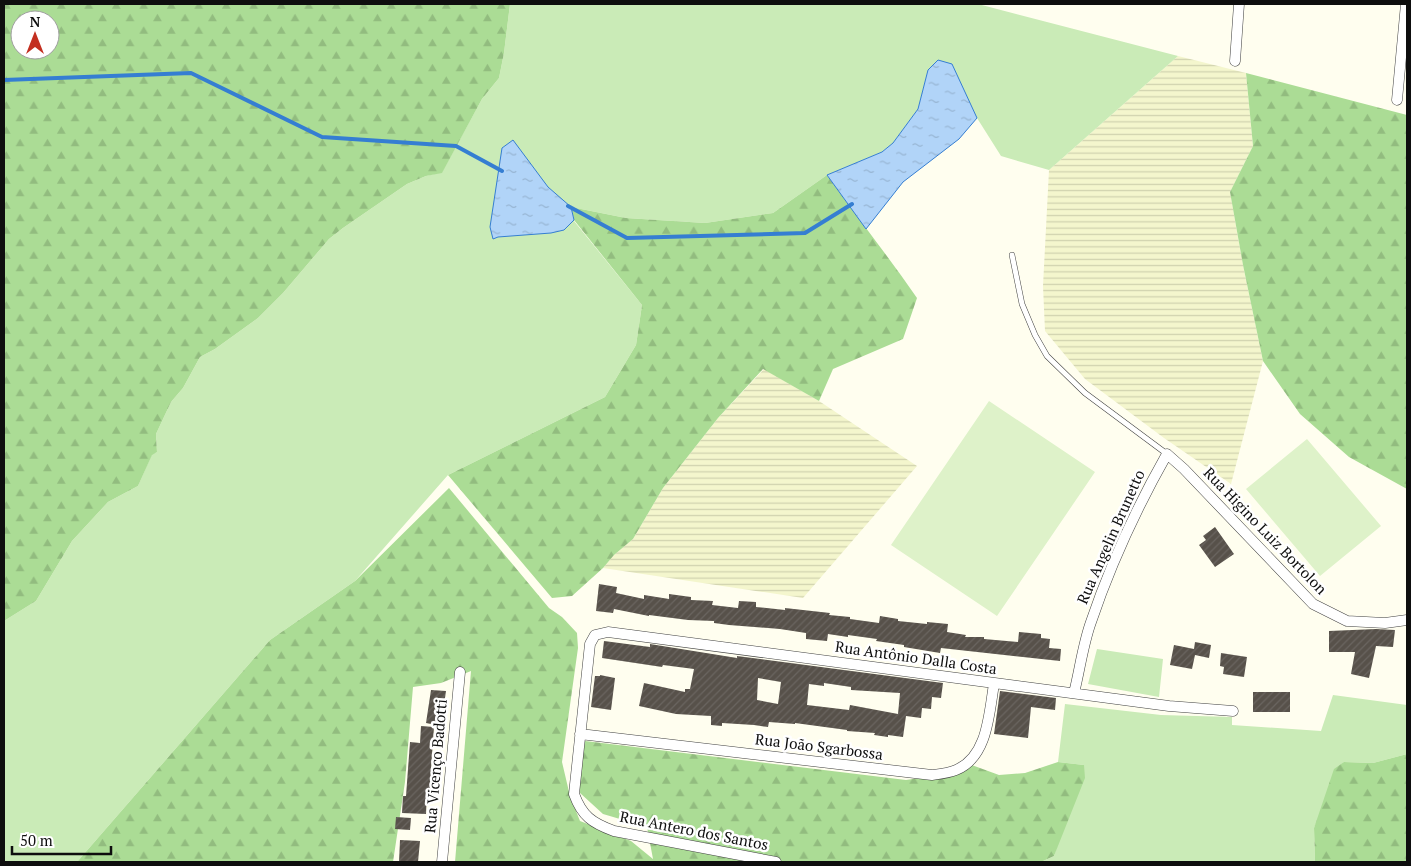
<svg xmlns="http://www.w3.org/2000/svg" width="1411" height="866" viewBox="0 0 1411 866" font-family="'PT Serif',serif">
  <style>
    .farmland { fill: url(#farmland-rules) }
    .grass { fill: #caebb7 }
    .forest { fill: url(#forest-firs); fill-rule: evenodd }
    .pitch { fill: #def2c9 }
    .water { fill: url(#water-ripples); stroke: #357ed2 }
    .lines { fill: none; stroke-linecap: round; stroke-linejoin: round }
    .stream { stroke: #357ed2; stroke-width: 4 }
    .building { fill: url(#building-hatch); fill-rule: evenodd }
    .service-casing { stroke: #414141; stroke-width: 6 }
    .minor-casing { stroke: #414141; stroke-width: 11 }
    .service { stroke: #fff; stroke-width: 5 }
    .minor { stroke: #fff; stroke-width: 10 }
    .labels { text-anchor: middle; stroke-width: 5; stroke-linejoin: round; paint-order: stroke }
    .street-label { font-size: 15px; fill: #0e0e0e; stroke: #fff }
  </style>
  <defs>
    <pattern id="farmland-rules" width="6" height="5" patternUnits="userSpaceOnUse" patternTransform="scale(1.25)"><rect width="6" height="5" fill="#f4f6cd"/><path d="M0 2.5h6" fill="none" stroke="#d0d2af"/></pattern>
    <pattern id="forest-firs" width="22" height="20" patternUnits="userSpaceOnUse" patternTransform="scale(1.25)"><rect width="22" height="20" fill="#abdc95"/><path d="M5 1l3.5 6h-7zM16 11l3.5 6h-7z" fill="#92bc7f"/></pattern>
    <pattern id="water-ripples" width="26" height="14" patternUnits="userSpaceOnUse" patternTransform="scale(1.25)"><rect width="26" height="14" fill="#b1d4f8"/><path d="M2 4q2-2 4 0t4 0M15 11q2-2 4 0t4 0" fill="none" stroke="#97b5d3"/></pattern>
    <pattern id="building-hatch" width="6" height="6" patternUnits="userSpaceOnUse" patternTransform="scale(1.25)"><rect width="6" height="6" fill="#57514a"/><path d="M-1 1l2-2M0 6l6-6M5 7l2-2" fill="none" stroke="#6a6560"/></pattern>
  </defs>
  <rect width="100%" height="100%" fill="#fffeef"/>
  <path class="farmland" d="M 1178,56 L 1246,73 L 1253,146 L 1230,192 L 1243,265 L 1263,361 L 1231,484 L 1164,438 L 1085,379 L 1045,331 L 1043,286 L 1049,170 Z
    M 764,369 L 819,401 L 917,466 L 803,598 L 603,568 L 614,555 L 633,539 L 663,488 L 718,418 Z"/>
  <path class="grass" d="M 510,4 L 978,4 L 1178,56 L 1049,170 L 1001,156 L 977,118 L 928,70 L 918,109 L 893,143 L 882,152 L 827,175 L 773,213 L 705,223 L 626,218 L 571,207 L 574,221 L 642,305 L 636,345 L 605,397 L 448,475 L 355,581 L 270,640 L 77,862 L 4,862 L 4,621 L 36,601 L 72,541 L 108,502 L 138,486 L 152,454 L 157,452 L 156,434 L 171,402 L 183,388 L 200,357 L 215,349 L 258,318 L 283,293 L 329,239 L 343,228 L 407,184 L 426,176 L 442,172 L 482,99 L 499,78 L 504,53 Z
    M 1097,649 L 1163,659 L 1159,697 L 1088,684 Z
    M 1333,695 L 1407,705 L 1407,754 L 1373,763 L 1344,762 L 1314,828 L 1315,862 L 1041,862 L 1054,856 L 1084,765 L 1058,762 L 1065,704 L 1161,715 L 1232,717 L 1232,725 L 1321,731 Z"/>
  <path class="forest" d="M 4,4 L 510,4 L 504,53 L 499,78 L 482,99 L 442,173 L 426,176 L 407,184 L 343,228 L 329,239 L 283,293 L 258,318 L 215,349 L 200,357 L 183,388 L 171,402 L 156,434 L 157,452 L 152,455 L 138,486 L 108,502 L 72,541 L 36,601 L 4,621 ZM 20,20 L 50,20 L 50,50 L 20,50 Z
    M 1246,73 L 1407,115 L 1407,489 L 1349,457 L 1300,414 L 1263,361 L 1243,265 L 1230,192 L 1253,146 Z
    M 827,175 C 857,217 888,256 917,298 L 903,339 L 833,369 L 819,401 L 763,369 L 718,418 L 663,488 L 633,539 L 614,555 L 603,568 L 572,596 L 552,598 L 448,475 L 605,397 L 636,345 L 642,305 L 574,220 L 571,207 L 626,218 L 705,223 L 773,213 Z
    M 449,488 L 549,608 L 562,617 L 577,633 L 578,648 L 562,762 L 570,796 L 580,821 L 631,841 L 653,859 L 647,827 L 603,814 L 580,793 L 573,759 L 577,740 L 906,780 L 952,773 L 969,764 L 999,775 L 1025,773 L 1058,762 L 1084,765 L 1085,778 L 1054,856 L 1041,862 L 455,862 L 471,671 L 441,683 L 413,687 L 405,782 L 393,862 L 77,862 L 270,640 L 355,581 Z
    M 1407,754 L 1407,862 L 1315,862 L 1314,828 L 1334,769 L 1344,762 L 1373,763 Z"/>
  <path class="pitch" d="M 989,401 L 1095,472 L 997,616 L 891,545 Z
    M 1307,439 L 1381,526 L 1320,576 L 1246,489 Z"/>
  <path class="water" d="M 938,60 L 952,64 L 977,118 L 959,139 L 903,182 L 866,229 L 827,175 L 882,152 L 893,143 L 918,109 L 928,70 Z
    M 513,140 L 548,187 L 571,207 L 574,220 L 564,230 L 551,233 L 498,237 L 493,239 L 490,227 L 502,148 Z"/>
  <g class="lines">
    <path class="stream" d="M 4,80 L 191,73 L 322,137 L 456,146 L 502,171
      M 568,206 L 627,238 L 805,233 L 852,204"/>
  </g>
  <path class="building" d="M 1215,527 L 1234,554 L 1215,567 L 1199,545 L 1206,540 L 1203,536 Z
    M 599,584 L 617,587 L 616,593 L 644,599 L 644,595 L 669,599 L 669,594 L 691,597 L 691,600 L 713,601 L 712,605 L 738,608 L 739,601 L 756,602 L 756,607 L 785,610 L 785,608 L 830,613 L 829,615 L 850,617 L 850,619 L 879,623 L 880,616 L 898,619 L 898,621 L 927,624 L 927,622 L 948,624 L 947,632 L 966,635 L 965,637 L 984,637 L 984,639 L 1018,642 L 1019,632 L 1041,634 L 1041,638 L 1050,639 L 1049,648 L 1061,649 L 1060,661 L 941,648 L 940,653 L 904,647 L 904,645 L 876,641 L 877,639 L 848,635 L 848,637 L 828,634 L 827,641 L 806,639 L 806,633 L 780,629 L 729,625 L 714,623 L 714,621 L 688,620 L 649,615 L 649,616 L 614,609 L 613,613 L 596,611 Z
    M 1376,629 L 1395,630 L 1393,647 L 1376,646 L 1369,678 L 1351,674 L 1355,652 L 1329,652 L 1329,631 Z
    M 604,641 L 650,647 L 650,644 L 737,658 L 737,656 L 943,683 L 941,698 L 932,697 L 931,709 L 922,708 L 921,718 L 906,716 L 903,737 L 888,735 L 888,737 L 874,735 L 875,733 L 847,731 L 847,730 L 795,723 L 795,724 L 769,722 L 768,727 L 754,725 L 722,723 L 722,726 L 711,725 L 711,716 L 676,714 L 639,706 L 644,683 L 685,692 L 685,689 L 690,689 L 694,669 L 663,665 L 662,667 L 602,658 ZM 758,678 L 781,682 L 778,704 L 757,700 ZM 824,683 L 851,687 L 851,690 L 900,693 L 898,714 L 850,705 L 849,710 L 807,705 L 809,684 L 824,686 Z
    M 1195,642 L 1211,645 L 1209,658 L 1195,655 L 1192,669 L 1170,665 L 1174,645 L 1194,649 Z
    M 1221,653 L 1247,657 L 1244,677 L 1223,674 L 1224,667 L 1220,666 Z
    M 600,675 L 615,678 L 611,710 L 591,707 L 595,676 L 600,676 Z
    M 431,690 L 446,691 L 441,726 L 426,723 Z
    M 1000,691 L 1056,698 L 1055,710 L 1031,707 L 1028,738 L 994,734 Z
    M 1253,692 L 1290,692 L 1290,712 L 1253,712 Z
    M 421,726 L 434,727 L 431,769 L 438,770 L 437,790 L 427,790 L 426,814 L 402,813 L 403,796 L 406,796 L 410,742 L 420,743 Z
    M 396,817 L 411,818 L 410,830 L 395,829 Z
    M 400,840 L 420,841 L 418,862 L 399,862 Z"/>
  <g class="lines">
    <g class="service-casing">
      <path id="service" d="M 1012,255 L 1022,304 L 1035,335 L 1047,356 L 1085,393 L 1167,454"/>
    </g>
    <g class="minor-casing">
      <path id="minor" d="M 1235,61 L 1239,4
        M 1397,100 L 1406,4
        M 1074,693 C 1080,669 1083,644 1091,622 C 1111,563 1137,507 1167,454 L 1184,469 L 1313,604 L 1347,621 L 1385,623 L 1407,620
        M 580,734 L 932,775 C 940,774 949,773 956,770 C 988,757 989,713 994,684
        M 442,862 L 460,672
        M 776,862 L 614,831 C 592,823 582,816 574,794 L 590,644 L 595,635 L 608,632 L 1169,706 L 1233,711"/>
    </g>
    <use href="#service" class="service"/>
    <use href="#minor" class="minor"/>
  </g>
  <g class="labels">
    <g class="street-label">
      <text transform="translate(1265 531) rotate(46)" y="5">Rua Higino Luiz Bortolon</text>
      <text transform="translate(1111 537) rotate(-66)" y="5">Rua Angelin Brunetto</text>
      <text transform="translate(916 658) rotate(8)" y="5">Rua Antônio Dalla Costa</text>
      <text transform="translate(819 747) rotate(7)" y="5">Rua João Sgarbossa</text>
      <text transform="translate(436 766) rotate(-85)" y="5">Rua Vicenço Badotti</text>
      <text transform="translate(694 831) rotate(11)" y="5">Rua Antero dos Santos</text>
    </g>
  </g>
  <rect width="1411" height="866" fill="none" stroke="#0e0e0e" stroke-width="10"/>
  <g transform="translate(35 35)"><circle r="24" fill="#ffffff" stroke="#9f9f9f"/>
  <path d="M0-4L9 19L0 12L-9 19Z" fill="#c32f20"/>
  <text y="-8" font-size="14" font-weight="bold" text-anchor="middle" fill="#0e0e0e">N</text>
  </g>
  <path d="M12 846v8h99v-8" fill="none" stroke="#0e0e0e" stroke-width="2.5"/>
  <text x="20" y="846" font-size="15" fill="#0e0e0e" stroke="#ffffff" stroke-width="4" paint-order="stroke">50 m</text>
</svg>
